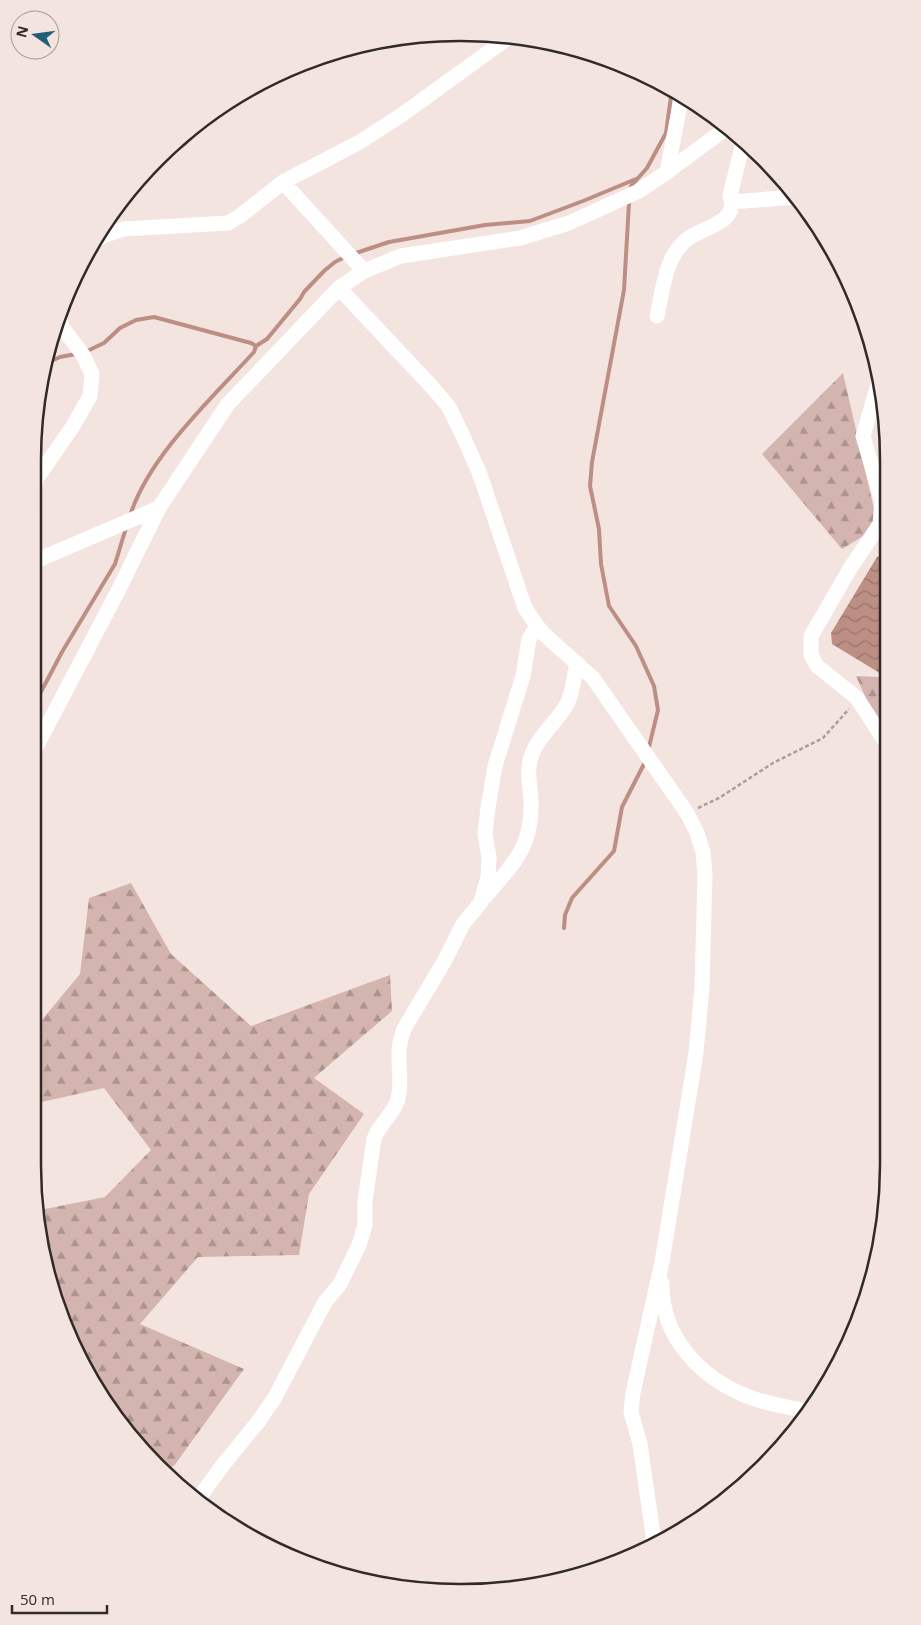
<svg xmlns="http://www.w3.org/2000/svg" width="921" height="1625" viewBox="0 0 921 1625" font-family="'Open Sans',sans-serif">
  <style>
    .forest { fill: url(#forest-firs) }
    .water { fill: url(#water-waves) }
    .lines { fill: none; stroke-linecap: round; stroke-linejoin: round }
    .stream { stroke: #bc8e84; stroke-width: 4 }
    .path { stroke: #aa9e9b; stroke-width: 2.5; stroke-dasharray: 4 2.5; stroke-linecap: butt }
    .minor { stroke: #fff; stroke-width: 15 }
    .rim { fill: none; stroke: #302a29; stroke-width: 2.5 }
  </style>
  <defs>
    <pattern id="forest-firs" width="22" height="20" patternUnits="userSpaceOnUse" patternTransform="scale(1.25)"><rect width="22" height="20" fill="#d4b4ae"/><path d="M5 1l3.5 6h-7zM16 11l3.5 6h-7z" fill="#ac938e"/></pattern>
    <pattern id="water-waves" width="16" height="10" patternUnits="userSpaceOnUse" patternTransform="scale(1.25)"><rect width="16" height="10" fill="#bc8e84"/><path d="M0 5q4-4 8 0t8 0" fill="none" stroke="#99746c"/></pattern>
  </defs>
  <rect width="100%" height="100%" fill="#f4e4e0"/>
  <path class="forest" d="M 242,95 L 183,148 L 151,167 L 200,121 Z
    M 843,373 L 874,509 L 885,502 L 885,544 L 870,532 L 842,549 L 762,454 Z
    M 856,676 L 880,677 L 886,684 L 886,743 Z
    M 131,883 L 171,954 L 251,1026 L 390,975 L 392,1011 L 314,1078 L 364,1114 L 309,1194 L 299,1255 L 198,1257 L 140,1324 L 244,1369 L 174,1466 L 167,1468 L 121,1425 L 55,1302 L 40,1210 L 105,1197 L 151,1150 L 104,1088 L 33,1104 L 33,1019 L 41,1021 L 80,974 L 89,898 Z"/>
  <path class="water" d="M 885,555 L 886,683 L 878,672 L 832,644 L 831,633 L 877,557 Z"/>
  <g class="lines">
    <path class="stream" d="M 631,186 L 647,168 L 666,133 L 672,89
      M 629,203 L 624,290 L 592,462 L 590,486 L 599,529 L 601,564 L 609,606 L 636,646 L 654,686 L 658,710 L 648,751
      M 353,254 L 389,242 L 485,225 L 530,221 L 583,201 L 636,179
      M 85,352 L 104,343 L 120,328 L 136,320 L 154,317 L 251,343 L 256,346
      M 45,364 L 60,357 L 76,354
      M 130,516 C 148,457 212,398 254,352 L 256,346 L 267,339 L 300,299 L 304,292 L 324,271 L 335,262 L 347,256
      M 33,707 L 62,652 L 115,564 L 126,528
      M 564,928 L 565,915 L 572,898 L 614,851 L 622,807 L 645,762"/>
    <path class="path" d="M 698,808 L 719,798 L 773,763 L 823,738 L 849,709"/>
    <path class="minor" d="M 667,172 L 682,95
      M 283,182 L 364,271
      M 732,202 L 795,197
      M 91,244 L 103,236 L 124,229 L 228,223 L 240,216 L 283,182 L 358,143 L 400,116 L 501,43 L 508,36
      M 339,288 L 432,387 L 449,407 L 462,434 L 479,472 L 525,608 L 537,626 L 545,635 L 593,678 L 687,813 L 697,833 L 703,852 L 705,875 L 702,987 L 696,1053 L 662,1262 L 633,1393 L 631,1412 L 640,1444 L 654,1542
      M 657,316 C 663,290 665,254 689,238 C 704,227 740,222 730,196 L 743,142
      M 879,381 L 863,436 L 882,502 L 880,524 L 851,567 L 811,636 L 811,655 L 817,666 L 857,698 L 886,743
      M 33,493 L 37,478 L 73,426 L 90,396 L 92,374 L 83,355 L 62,327 L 60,318
      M 33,562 L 159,508 L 228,404 L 339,288 L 364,271 L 401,256 L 520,238 L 569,223 L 639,191 L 667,172 L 725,129
      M 33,753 L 119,589 L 159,508
      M 485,897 C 513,864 533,847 531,800 C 530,784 526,770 532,754 C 539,735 557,722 567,704 C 573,693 574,676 577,663
      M 662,1283 C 661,1337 700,1378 749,1397 C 767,1404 786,1406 805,1411
      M 199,1498 L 222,1466 L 258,1422 L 274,1399 L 325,1302 L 340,1284 L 359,1245 L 365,1225 L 365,1201 L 374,1139 C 379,1124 394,1114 398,1099 C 404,1074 393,1056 404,1029 L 445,960 L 463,924 L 481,902 L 488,877 L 489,857 L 485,834 L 488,808 L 495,766 L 523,676 L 529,639 L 537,626"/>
  </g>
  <path d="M0 0H921V1625H0ZM460 41H461A419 419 0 0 1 880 460V1165A419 419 0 0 1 461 1584H460A419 419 0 0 1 41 1165V460A419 419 0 0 1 460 41Z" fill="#f4e4e0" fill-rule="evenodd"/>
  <path class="rim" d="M460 41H461A419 419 0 0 1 880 460V1165A419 419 0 0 1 461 1584H460A419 419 0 0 1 41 1165V460A419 419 0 0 1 460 41Z"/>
  <g transform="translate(35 35) rotate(284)"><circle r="24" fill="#f4e4e0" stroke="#a69a97"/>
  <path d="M0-4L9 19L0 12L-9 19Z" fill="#1f6075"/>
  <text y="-8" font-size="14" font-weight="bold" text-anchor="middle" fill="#302a29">N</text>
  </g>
  <path d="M12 1605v8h95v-8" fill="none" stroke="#302a29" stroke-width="2.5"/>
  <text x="20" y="1605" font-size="15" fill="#302a29" stroke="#f4e4e0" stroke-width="4" paint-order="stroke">50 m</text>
</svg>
